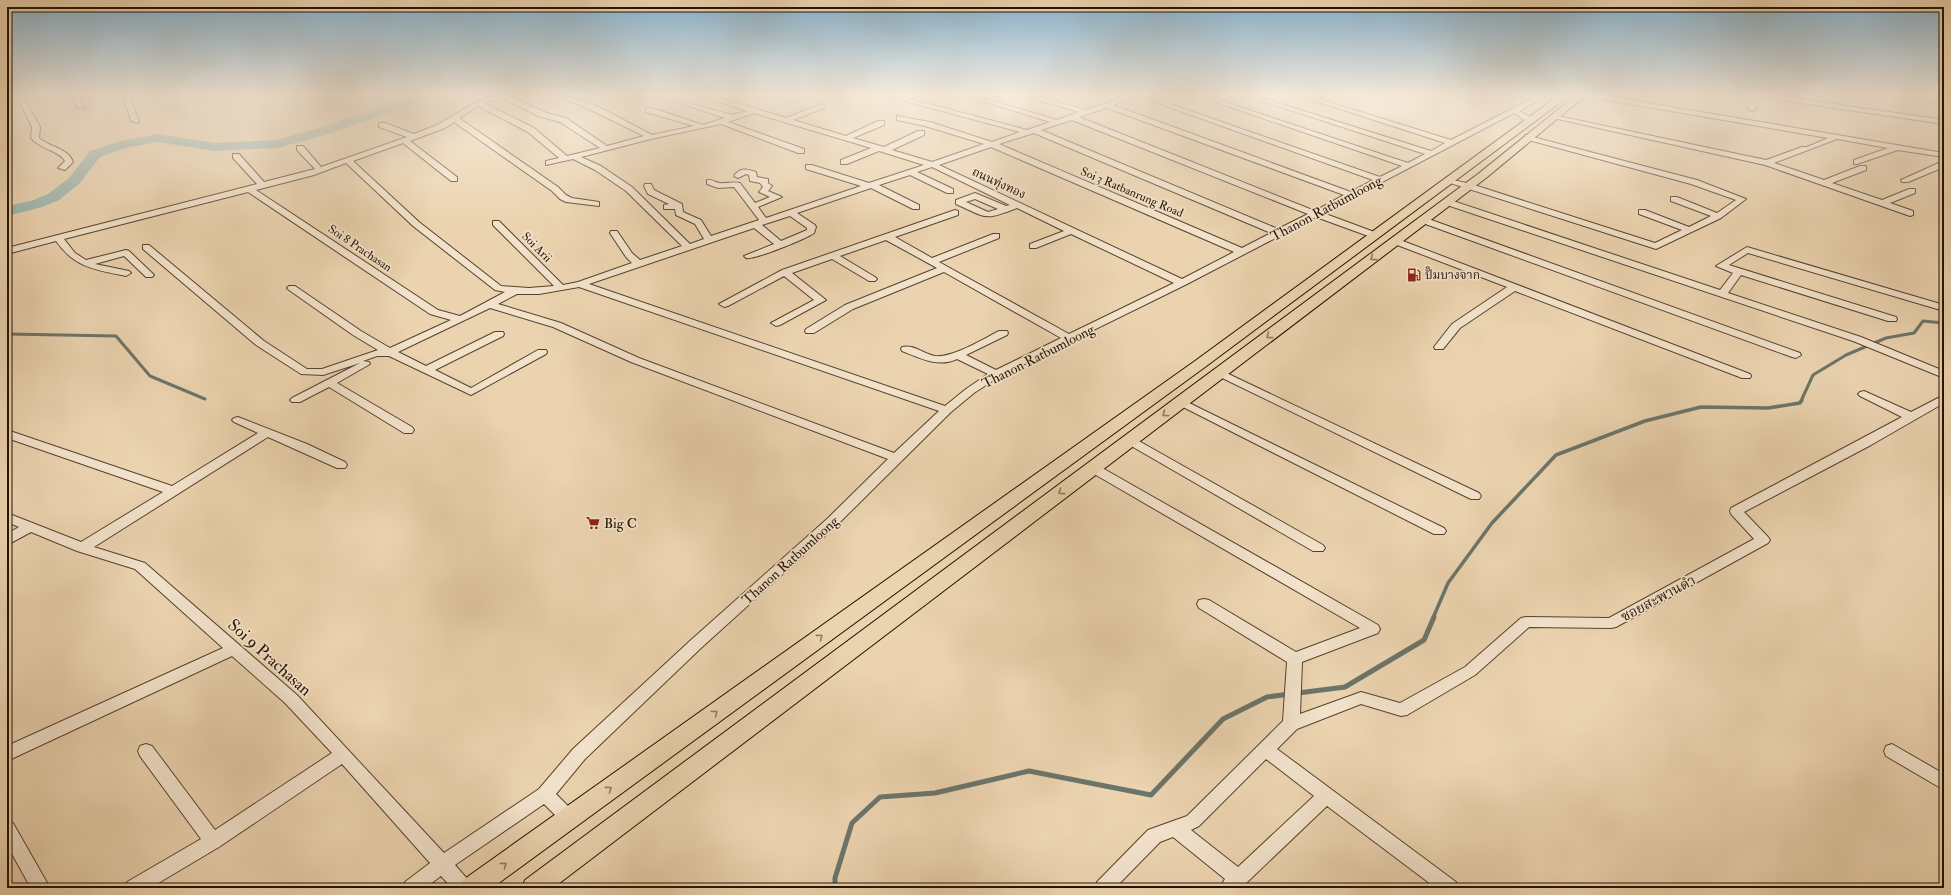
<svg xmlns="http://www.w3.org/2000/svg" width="1951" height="895" viewBox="0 0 1951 895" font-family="'IM FELL Double Pica','Noto Serif Thai',serif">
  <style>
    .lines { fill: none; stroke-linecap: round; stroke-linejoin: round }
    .stream-far2 { stroke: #6b756a; stroke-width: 3 }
    .stream-far1 { stroke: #6b756a; stroke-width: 3.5 }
    .stream { stroke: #6b756a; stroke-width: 5 }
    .river { fill: #99b7b0; fill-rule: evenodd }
    .minor-casing { stroke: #56422c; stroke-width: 2 }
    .major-casing { stroke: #251200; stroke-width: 2 }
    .minor { fill: #f2e2cb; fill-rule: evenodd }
    .major { fill: #ebd3af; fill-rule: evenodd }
    .oneway { stroke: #927c60 }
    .labels { text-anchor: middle; stroke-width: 3.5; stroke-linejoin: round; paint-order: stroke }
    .far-street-label { font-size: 12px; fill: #251200; stroke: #f2e2cb }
    .far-poi-label { font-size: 12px; fill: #251200; stroke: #f2e2cb; text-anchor: start }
    .street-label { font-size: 14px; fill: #251200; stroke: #f2e2cb }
    .poi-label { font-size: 14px; fill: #251200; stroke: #f2e2cb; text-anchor: start }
    .near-street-label { font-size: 17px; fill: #251200; stroke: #f2e2cb }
  </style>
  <rect width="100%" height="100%" fill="#ebd3af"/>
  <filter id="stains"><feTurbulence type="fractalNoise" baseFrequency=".005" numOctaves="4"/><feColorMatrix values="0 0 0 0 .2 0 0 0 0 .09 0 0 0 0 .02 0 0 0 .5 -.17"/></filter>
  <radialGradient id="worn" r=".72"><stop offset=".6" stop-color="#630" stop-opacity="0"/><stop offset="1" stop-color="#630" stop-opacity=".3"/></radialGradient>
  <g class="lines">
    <path class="stream-far2" d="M 7,334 L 116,336 L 150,376 L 205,399
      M 1801,401 L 1813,375 L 1846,355 L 1886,338 L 1914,333 L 1923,321 L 1944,323"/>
    <path class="stream-far1" d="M 1433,618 L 1448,583 L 1492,523 L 1556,455 L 1645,421 L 1701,407 L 1768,408 L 1800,403 L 1802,400"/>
    <path class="stream" d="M 1298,693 L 1345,687 L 1424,640 L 1434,617
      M 835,888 L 835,878 L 852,823 L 880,797 L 935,793 L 1029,771 L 1151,795 L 1223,719 L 1267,697 L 1290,694"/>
    <path class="river" d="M 406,96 L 421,96 L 403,108 L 329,134 L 277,148 L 215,151 L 157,142 L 125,148 L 100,157 L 79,184 L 59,200 L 42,207 L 7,216 L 7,206 L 31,201 L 48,194 L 69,178 L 90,151 L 117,142 L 157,134 L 215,143 L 276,140 L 319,128 L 395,102 Z"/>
    <g class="minor-casing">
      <path id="minor" d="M 17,96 L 23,96 L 40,127 L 39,138 C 49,147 68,148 73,162 L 65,170 L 58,168 L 65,161 C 60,151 40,149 31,138 L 32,127 Z
        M 74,96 L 80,96 L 81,101 L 85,106 L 84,108 L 78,108 L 73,101 Z
        M 123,96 L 129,96 L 139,121 L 138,123 L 131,121 Z
        M 376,96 L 388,96 L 398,99 L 394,101 L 377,97 Z
        M 494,96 L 510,96 L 544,112 L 566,118 L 607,146 L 644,136 L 595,112 L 559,96 L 568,96 L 601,108 L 652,135 L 694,126 L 646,112 L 646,108 L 652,108 L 703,125 L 725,118 L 680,103 L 680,101 L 732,115 L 747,111 L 703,96 L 713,96 L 786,118 L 821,104 L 825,106 L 824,108 L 793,120 L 846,136 L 878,121 L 884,121 L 884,125 L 853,138 L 884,147 L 918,131 L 924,131 L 924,135 L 892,150 L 932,162 L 984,144 L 925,126 L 897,120 L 897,116 L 930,122 L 992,142 L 1020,132 L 890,97 L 889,96 L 899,96 L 1027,130 L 1050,122 L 966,96 L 976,96 L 1057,120 L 1079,112 L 1027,97 L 1026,96 L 1036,96 L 1086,110 L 1128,96 L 1137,96 L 1113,105 L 1351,192 L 1373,180 L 1138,96 L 1147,96 L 1380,177 L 1402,166 L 1198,96 L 1207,96 L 1408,163 L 1425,154 L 1247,96 L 1256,96 L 1431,151 L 1445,143 L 1300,96 L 1309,96 L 1451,140 L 1537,96 L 1545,96 L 1519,111 L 1533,118 L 1533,122 L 1527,122 L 1514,113 L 1323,213 L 1377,233 L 1377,237 L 1371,237 L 1316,217 L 1185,285 L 1000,376 L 974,393 L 951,412 L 837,525 L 701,648 L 585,759 L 556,794 L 575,813 L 578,818 L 575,823 L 569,826 L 563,823 L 544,804 L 455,865 L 470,882 L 473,888 L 452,888 L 441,876 L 425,888 L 402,888 L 405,882 L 430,863 L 342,764 L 219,847 L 150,888 L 124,888 L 127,882 L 201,839 L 140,756 L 138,751 L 140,746 L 146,744 L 152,746 L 215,830 L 332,753 L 285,703 L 232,656 L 7,761 L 7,746 L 223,648 L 135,569 L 77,551 L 31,532 L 7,545 L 7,534 L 19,527 L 7,522 L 7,513 L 81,542 L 163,492 L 7,438 L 7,430 L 172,486 L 258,433 L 234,422 L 232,420 L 234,418 L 238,417 L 307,444 L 345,462 L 347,465 L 345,468 L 337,468 L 268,437 L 94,547 L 145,563 L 297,695 L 444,853 L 539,789 L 573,749 L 691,640 L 827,519 L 888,459 L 631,362 L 553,327 L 490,308 L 398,352 L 426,366 L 495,332 L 503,332 L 504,334 L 503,336 L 435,370 L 471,388 L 538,350 L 546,350 L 547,352 L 546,354 L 471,395 L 389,356 L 377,356 L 363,361 L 369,362 L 370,364 L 337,383 L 412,427 L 414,430 L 412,433 L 404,433 L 329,387 L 300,402 L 292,402 L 290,400 L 292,398 L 360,363 L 323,375 L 301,374 L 256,345 L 143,249 L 143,245 L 149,245 L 264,341 L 307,369 L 322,369 L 378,350 L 353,335 L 289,290 L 287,288 L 289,286 L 295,286 L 361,331 L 390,348 L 451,320 L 430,314 L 248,192 L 64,239 L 75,253 L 86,260 L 126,250 L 129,251 L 152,273 L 154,275 L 152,277 L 146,277 L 124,256 L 95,264 L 129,271 L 131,273 L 126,276 C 96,270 75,268 56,241 L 7,254 L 7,248 L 257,184 L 233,158 L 233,154 L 239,154 L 264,182 L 315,169 L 297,150 L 297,146 L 303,146 L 321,167 L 407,137 L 379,127 L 379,123 L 385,123 L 414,134 L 439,124 L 476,102 ZM 503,98 L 538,116 L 560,122 L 600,148 L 567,156 L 534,128 L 484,103 ZM 478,106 L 528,132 L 559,158 L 546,161 L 546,165 L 573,159 L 595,170 L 626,191 L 682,246 L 640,260 L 632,253 L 617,231 L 611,231 L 610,233 L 626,257 L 632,263 L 578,282 L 563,285 L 499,221 L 493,221 L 493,225 L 554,286 L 529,288 L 501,286 L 419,222 L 353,161 L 403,143 L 451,181 L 457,181 L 457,177 L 410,141 L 445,128 L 454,122 L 552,191 L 560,199 L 566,202 L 599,206 L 599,202 L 572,198 L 566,195 L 558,187 L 459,118 ZM 1107,108 L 1344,195 L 1315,211 L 1079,117 ZM 754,113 L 871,148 L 841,160 L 841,164 L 847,164 L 879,151 L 924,165 L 869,183 L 812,165 L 806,165 L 806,169 L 861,186 L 766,218 L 758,207 L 782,197 L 768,191 L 772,186 L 768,183 L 768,179 L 757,177 L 756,172 C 747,169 740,167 734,176 L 738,178 L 746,174 L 749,175 L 750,181 L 760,183 L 763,187 L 759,192 L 770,197 L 755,203 L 740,183 C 733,181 727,184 720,183 C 715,183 713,179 707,180 L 707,184 L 718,188 L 734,187 L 759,220 L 711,236 L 701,220 L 683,212 L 682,204 L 654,190 L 651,184 L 645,184 L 644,186 L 648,194 L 669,204 L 664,205 L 664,209 L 675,209 L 676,215 L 695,224 L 704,239 L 690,244 L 632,187 L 601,166 L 581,157 L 651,139 L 721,124 L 798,153 L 804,153 L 804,149 L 728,122 ZM 1072,120 L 1308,214 L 1278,229 L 1041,130 ZM 1034,133 L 1271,233 L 1242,248 L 999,144 ZM 991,147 L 1234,252 L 1182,279 L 939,165 ZM 346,163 L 413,226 L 495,290 L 505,292 L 460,316 L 438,310 L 256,190 L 314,175 ZM 932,167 L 1010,205 L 1006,206 L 975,193 L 956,200 L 956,204 C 987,218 984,221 1017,208 L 1064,231 L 1030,244 L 1030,248 L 1036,248 L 1071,234 L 1174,283 L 1069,334 L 939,262 L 999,238 L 999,234 L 993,234 L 932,258 L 895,237 L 958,215 L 958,211 L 955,210 L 782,270 L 719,304 L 724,307 L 728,306 L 784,276 L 814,300 L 771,323 L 776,326 L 780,325 L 826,300 L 792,273 L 832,259 L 869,281 L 875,281 L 877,279 L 875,277 L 840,256 L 886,240 L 937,268 L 845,305 L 806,329 L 805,331 L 806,333 L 814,333 L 853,309 L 944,272 L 1061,338 L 996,370 L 966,355 L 1007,335 L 1008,333 L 1007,331 L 999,331 C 983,339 953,358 935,356 C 924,354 913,344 902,347 L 901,349 L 902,351 C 920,358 938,368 957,359 L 988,374 L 966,389 L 945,406 L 589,284 L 754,228 L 774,244 L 744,256 L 746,258 C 754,260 806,239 814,233 L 816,227 L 815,225 L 797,213 L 871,188 L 913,209 L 919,209 L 919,205 L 879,185 L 910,175 L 947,193 L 953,193 L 953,189 L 917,172 ZM 975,199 L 998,209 L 988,212 L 966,202 ZM 790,216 L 807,228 L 807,230 L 781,241 L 762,225 ZM 579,287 L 939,411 L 894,453 L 639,358 L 561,323 L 498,304 L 517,294 L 539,294 Z
        M 1550,96 L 1567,96 C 1564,99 1553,99 1550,96 Z
        M 1592,96 L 1606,96 L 1944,153 L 1944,157 L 1898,150 L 1857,164 L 1854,164 L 1854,160 L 1888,148 L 1837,139 L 1774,163 L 1824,180 L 1860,166 L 1866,166 L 1866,170 L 1832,183 L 1882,200 L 1909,189 L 1915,189 L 1915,193 L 1890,203 L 1913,211 L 1913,215 L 1910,216 L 1765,165 L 1549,117 L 1553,115 L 1766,160 L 1802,147 L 1807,147 L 1828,138 L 1595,98 Z
        M 1751,96 L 1757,96 L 1756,109 L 1752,111 L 1748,109 Z
        M 1763,96 L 1779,96 L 1944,120 L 1944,124 L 1766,98 Z
        M 1944,96 L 1944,100 L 1933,104 L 1929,102 Z
        M 1525,135 L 1697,180 L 1746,199 L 1721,218 L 1656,249 L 1444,181 L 1448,179 L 1471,184 L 1655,243 L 1682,230 L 1639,214 L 1639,210 L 1645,210 L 1689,227 L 1711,216 L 1671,201 L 1671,197 L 1677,197 L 1717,213 L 1736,200 L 1691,184 L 1525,139 Z
        M 1941,162 L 1944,162 L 1944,167 L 1908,182 L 1902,182 L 1901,180 Z
        M 1447,199 L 1720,290 L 1733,273 L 1716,266 L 1747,247 L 1944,305 L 1944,311 L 1748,253 L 1729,265 L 1896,317 L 1897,319 L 1896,321 L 1888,321 L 1741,275 L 1728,293 L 1861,337 L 1944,371 L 1944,378 L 1853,341 L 1444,204 L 1443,202 Z
        M 1423,217 L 1800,353 L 1801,355 L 1796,358 L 1792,357 L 1420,222 L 1420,218 Z
        M 1395,238 L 1750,374 L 1751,376 L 1750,378 L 1742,378 L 1515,291 L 1460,328 L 1443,349 L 1435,349 L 1434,347 L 1452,324 L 1507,287 L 1392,243 L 1392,239 Z
        M 1220,370 L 1479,493 L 1481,496 L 1479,499 L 1471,499 L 1216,375 L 1215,373 L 1216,371 Z
        M 1864,391 L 1911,412 L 1944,395 L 1944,403 L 1871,445 L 1744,512 L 1768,537 L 1770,540 L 1768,543 L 1616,627 L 1611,628 L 1529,627 L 1475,675 L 1407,715 L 1401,716 L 1361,704 L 1297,729 L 1277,749 L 1456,882 L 1459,888 L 1436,888 L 1327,806 L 1241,888 L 1219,888 L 1225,879 L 1173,837 L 1160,842 L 1115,888 L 1094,888 L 1097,882 L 1148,830 L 1187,816 L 1283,721 L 1287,662 L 1199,608 L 1197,604 L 1199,600 L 1204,599 L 1209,600 L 1296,652 L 1360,628 L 1089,471 L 1087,468 L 1089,465 L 1097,465 L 1378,625 L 1380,629 L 1378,633 L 1302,662 L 1300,714 L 1361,692 L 1400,703 L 1465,667 L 1521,618 L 1526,617 L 1609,618 L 1754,539 L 1731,514 L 1730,511 L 1731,508 L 1902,417 L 1860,396 L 1858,394 L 1860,392 ZM 1266,759 L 1314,796 L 1238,867 L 1191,830 L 1199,826 Z
        M 1181,399 L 1444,528 L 1446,531 L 1444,534 L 1434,534 L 1177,404 L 1175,402 Z
        M 1130,436 L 1323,545 L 1325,548 L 1323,551 L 1313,551 L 1126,443 L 1124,440 L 1126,437 Z
        M 1892,744 L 1944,774 L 1944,790 L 1886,756 L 1884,751 L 1886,746 Z
        M 7,821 L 13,823 L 50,888 L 31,888 L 7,845 Z"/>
    </g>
    <g class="major-casing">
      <path id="major" d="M 1558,96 L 1569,96 L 1205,367 L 492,888 L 460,888 L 463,880 L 1195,361 Z
        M 1575,96 L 1585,96 L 1486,178 L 553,888 L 522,888 L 525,880 L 1478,174 Z"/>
    </g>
    <use href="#minor" class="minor"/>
    <use href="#major" class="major"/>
  </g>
  <defs><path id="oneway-chevron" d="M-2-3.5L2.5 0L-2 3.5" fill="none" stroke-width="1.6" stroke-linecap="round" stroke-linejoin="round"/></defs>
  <g class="oneway">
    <use href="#oneway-chevron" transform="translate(1373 258) rotate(143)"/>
    <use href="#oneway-chevron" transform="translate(1269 336) rotate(143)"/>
    <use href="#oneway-chevron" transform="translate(1165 414) rotate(143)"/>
    <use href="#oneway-chevron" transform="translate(1061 492) rotate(143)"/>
    <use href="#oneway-chevron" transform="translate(820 637) rotate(-36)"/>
    <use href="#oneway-chevron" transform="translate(715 713) rotate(-36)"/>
    <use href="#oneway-chevron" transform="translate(609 789) rotate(-36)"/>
    <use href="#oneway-chevron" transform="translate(504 865) rotate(-36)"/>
  </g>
  <linearGradient id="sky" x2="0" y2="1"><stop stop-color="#88b5d2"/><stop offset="0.43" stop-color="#f6ebdb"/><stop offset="1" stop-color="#f6ebdb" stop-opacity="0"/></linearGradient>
  <rect width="1951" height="221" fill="url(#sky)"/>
  <defs>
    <g id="fuel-bare" transform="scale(1.08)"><path d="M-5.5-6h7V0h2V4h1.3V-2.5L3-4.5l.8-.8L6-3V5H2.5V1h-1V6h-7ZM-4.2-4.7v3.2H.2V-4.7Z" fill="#8f2418" stroke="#f2e2cb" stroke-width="2.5" paint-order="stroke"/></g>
    <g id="supermarket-bare" transform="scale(1.08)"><path d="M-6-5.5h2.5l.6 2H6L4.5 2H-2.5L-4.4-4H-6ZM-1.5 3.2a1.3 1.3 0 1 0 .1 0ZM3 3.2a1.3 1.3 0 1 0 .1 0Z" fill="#8f2418" stroke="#f2e2cb" stroke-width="2.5" paint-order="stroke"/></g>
  </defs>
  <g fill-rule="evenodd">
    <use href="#fuel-bare" x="1414" y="275"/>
    <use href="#supermarket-bare" x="593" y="523"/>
  </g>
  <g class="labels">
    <g class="far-street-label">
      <text transform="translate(999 183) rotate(25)" y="4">ถนนทุ่งทอง</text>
      <text transform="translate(1132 192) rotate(23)" y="4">Soi 3 Ratbanrung Road</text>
      <text transform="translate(537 247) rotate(45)" y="4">Soi Arii</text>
      <text transform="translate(360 248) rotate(34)" y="4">Soi 8 Prachasan</text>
    </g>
    <g class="far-poi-label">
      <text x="1425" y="279">ปั๊มบางจาก</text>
    </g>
    <g class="street-label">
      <text transform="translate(1326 208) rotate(-28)" y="5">Thanon Ratbumloong</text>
      <text transform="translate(1038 356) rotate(-27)" y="5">Thanon Ratbumloong</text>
      <text transform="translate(790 560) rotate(-42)" y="5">Thanon Ratbumloong</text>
      <text transform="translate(1658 598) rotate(-28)" y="5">ซอยสะพานดำ</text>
    </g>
    <g class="poi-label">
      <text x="604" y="528">Big C</text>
    </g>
    <g class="near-street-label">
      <text transform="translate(270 657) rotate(42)" y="6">Soi 9 Prachasan</text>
    </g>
  </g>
  <rect width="1951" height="895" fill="none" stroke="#ebd3af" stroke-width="24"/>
  <rect x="8" y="8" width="1935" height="879" fill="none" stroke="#251200" stroke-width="2"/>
  <rect x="12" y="12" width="1927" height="871" fill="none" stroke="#251200"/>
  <rect width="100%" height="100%" filter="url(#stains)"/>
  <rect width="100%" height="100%" fill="url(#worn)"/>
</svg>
